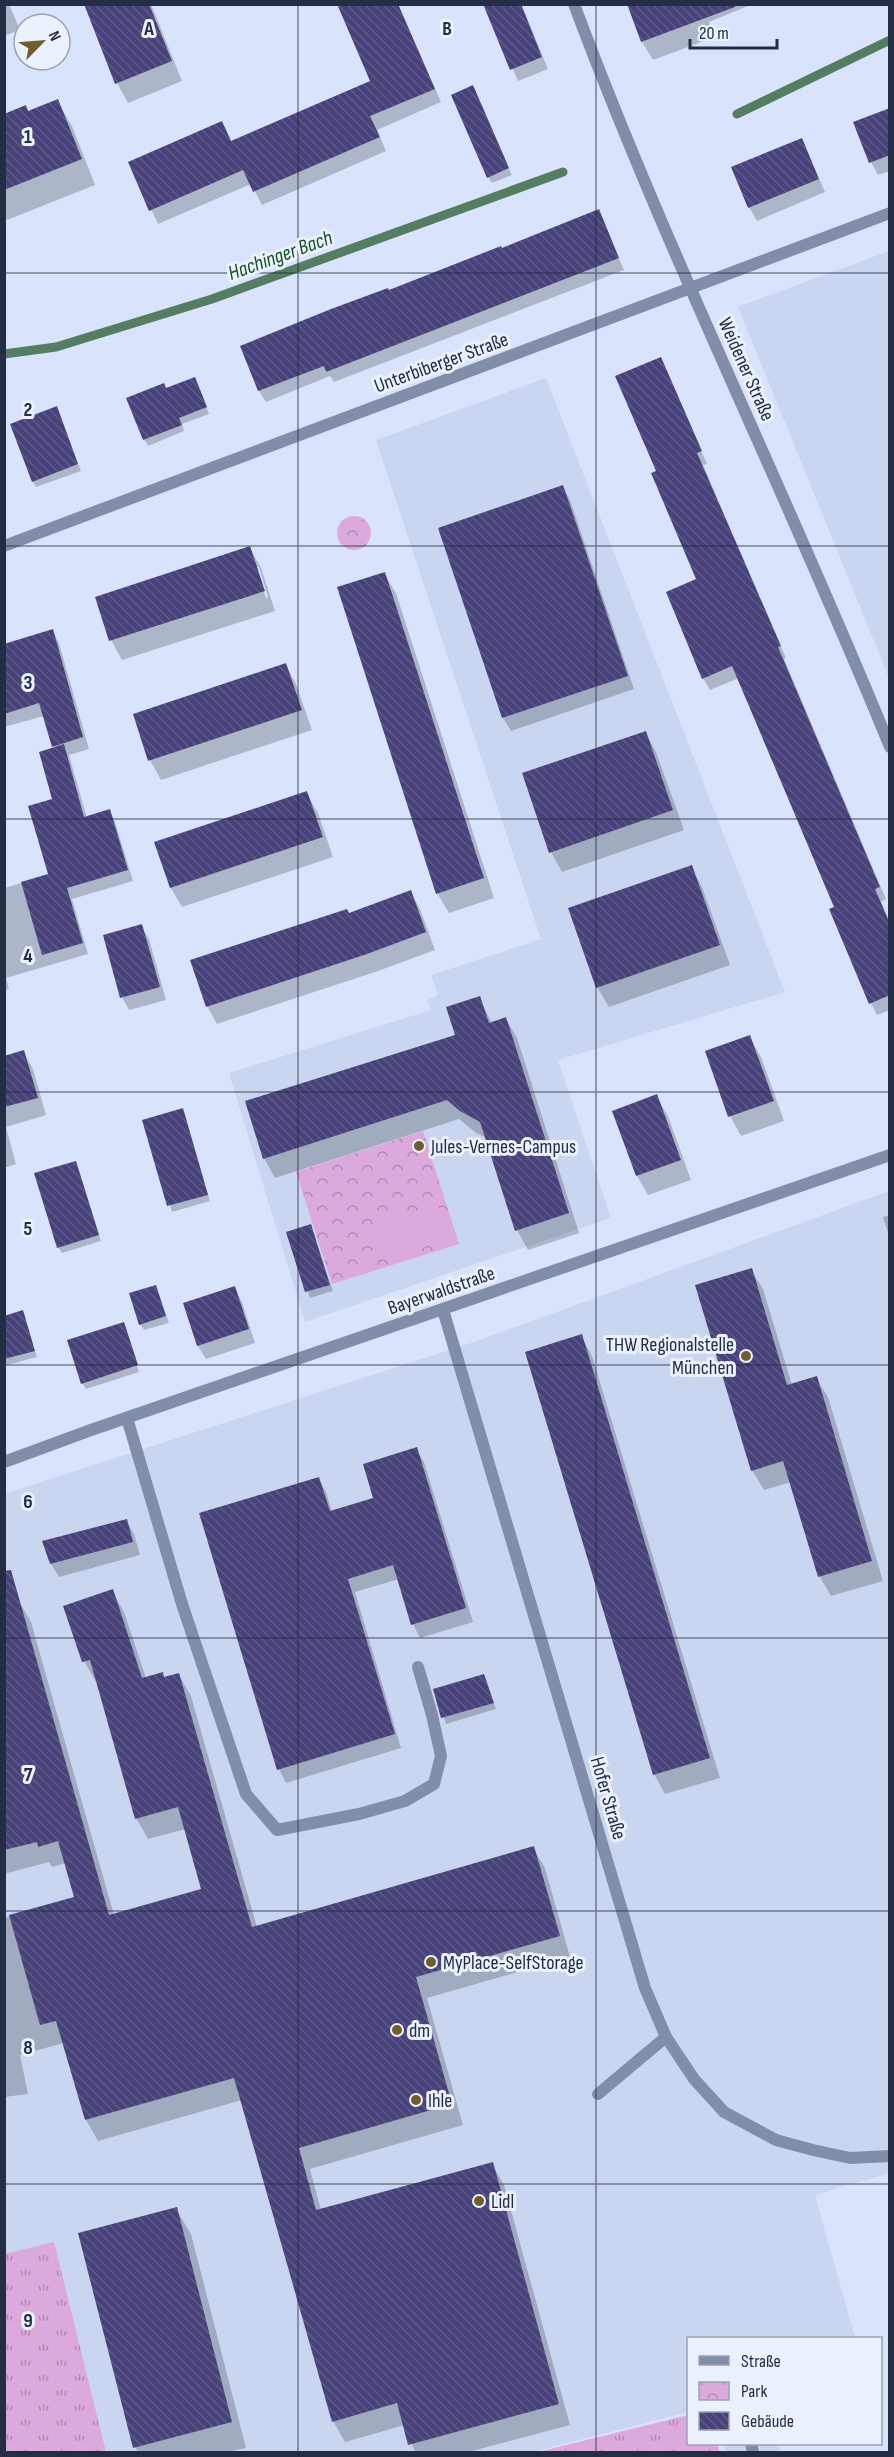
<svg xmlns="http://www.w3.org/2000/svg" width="894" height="2457" viewBox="0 0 894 2457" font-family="'Sofia Sans Condensed',sans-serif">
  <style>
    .built { fill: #cad6f0 }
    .grass { fill: url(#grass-tufts) }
    .park { fill: url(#park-crowns) }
    .pitch { fill: #dba9db }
    .shadow { fill: #0003; fill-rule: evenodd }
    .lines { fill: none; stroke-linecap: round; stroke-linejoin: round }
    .stream { stroke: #547d61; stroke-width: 9 }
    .building { fill: url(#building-back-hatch) }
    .service { stroke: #828ea9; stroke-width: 12 }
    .minor { stroke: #828ea9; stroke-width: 12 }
    .grid { fill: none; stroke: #232d44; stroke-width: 1.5; stroke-opacity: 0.55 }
    .poi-dot { fill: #715c2b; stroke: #ebf1fd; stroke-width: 2 }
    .labels { text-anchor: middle; stroke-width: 6; stroke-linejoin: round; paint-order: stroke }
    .street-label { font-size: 20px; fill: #232d44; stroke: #ebf1fd }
    .poi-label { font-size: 20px; fill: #232d44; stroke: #ebf1fd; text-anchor: start }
    .water-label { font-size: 21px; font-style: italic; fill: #165020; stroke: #ebf1fd }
    .grid-label { font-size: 20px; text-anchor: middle; font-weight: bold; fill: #232d44; stroke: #ebf1fd; stroke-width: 6; stroke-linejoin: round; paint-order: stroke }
  </style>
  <defs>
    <pattern id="grass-tufts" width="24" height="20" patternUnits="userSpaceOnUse" patternTransform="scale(1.5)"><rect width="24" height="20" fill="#dba9db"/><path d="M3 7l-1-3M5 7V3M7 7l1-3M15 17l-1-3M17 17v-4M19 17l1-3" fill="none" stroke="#b18ab3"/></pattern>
    <pattern id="park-crowns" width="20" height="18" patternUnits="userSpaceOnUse" patternTransform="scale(1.5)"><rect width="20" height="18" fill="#dba9db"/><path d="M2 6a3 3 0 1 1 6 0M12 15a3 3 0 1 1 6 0" fill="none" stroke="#b18ab3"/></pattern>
    <pattern id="building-back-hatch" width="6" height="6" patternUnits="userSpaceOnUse" patternTransform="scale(1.5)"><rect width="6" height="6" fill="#47427a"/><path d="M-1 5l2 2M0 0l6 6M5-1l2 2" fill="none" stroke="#5f5b89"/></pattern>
  </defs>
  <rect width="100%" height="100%" fill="#d9e4fc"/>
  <path class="built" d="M 889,251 L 890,251 L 889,678 L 738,307 Z
    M 546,378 L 785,992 L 558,1060 L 611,1218 L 305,1322 L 229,1073 L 431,1010 L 427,1000 L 438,995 L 431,975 L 541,939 L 376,440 Z
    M 889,1191 L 889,2173 L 815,2195 L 855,2338 L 688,2338 L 688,2412 L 533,2452 L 5,2452 L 4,1494 L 474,1342 Z
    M 724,2444 L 778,2444 L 780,2452 L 726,2452 Z"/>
  <path class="grass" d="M 54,2242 L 106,2452 L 5,2452 L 5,2254 Z
    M 688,2415 L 688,2444 L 717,2444 L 720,2452 L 538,2452 Z"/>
  <path class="park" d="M337 533a17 17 0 1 1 34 0a17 17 0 1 1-34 0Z
    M 423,1131 L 459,1244 L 332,1284 L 296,1172 Z"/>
  <path class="pitch" d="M 438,1204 L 449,1239 L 383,1260 L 373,1225 Z"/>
  <path class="shadow" d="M 4,4 L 9,4 L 20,30 L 4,36 Z
    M 86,4 L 151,4 L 182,81 L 128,103 L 117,83 Z
    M 398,4 L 441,102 L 377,130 L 386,151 L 262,205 L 251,184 L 158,224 L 130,163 L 221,123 L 232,142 L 372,81 Z
    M 485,4 L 521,4 L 548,69 L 518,81 Z
    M 628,4 L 753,4 L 709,22 L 715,37 L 653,60 L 642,42 Z
    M 476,94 L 512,175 L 492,183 L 488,177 Z
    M 57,101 L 72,126 L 95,185 L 7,220 L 4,216 L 4,115 L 26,107 L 29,112 Z
    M 890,109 L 890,171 L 878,175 L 871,162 Z
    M 802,140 L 825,192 L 757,221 L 749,207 Z
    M 598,211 L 624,270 L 334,382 L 330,376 L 266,402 L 259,391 L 242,347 L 501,250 Z
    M 660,358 L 707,464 L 703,465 L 786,658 L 784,659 L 886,899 L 881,902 L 890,922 L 890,1010 L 877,1015 L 871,1003 L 836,907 L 739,678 L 710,690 L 703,678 L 698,580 L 658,472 Z
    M 198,385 L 209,414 L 182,424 L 184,431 L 148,446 L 144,439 L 166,390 Z
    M 59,414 L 81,471 L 36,487 L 33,481 Z
    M 563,487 L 570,500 L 634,689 L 511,731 L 503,718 L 440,529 Z
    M 250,548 L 261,568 L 275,611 L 122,660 L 111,640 ZM 256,567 L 259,567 L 268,597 L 266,598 Z
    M 384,574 L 396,593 L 494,898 L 449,913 L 437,893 Z
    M 52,631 L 59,643 L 89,749 L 69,755 L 87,818 L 109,811 L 115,822 L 133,881 L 72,899 L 88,954 L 6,978 L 9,989 L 4,991 L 4,888 L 50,875 L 55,748 L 44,716 L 4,727 L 4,663 Z
    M 285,664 L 296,684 L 312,730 L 161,780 L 150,760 Z
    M 645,732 L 656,752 L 684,830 L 562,872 L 551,852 Z
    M 306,793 L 318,813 L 333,857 L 182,907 L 171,888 L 156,843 Z
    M 691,867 L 702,887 L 730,965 L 609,1007 L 597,987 Z
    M 410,891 L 420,909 L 435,950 L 378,971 L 217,1024 L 207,1006 L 349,914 Z
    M 141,926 L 149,939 L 166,1000 L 129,1010 L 122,997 Z
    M 479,998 L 492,1023 L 506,1019 L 517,1038 L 579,1233 L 528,1250 L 517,1230 L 487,1138 L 476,1133 L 459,1119 L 275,1178 L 264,1158 L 457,1036 Z
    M 749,1037 L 761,1057 L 784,1121 L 741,1136 L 730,1116 L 707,1052 Z
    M 23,1052 L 33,1069 L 46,1115 L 6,1127 L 16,1164 L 4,1168 L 4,1057 Z
    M 656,1096 L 668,1116 L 691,1180 L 648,1195 L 637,1176 Z
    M 183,1110 L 210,1201 L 172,1212 L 144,1121 Z
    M 76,1162 L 101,1241 L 62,1253 L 58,1247 Z
    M 890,1215 L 890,1239 L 883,1217 Z
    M 310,1226 L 333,1291 L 310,1298 L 288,1233 Z
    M 751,1270 L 763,1289 L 792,1385 L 816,1378 L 828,1397 L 883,1581 L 831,1596 L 820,1577 L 791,1482 L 764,1490 L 752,1470 Z
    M 156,1287 L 169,1323 L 144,1330 L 140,1324 Z
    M 234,1288 L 242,1302 L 255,1343 L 206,1359 L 198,1346 L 185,1304 Z
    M 22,1312 L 37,1357 L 4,1366 L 4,1317 Z
    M 124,1328 L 139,1372 L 86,1389 L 82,1383 Z
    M 581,1336 L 592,1356 L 720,1778 L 665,1794 L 654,1774 Z
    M 416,1449 L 424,1462 L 473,1622 L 420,1638 L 413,1624 L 399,1579 L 355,1592 L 401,1748 L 286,1783 L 279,1769 L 318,1478 L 326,1492 L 332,1512 L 375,1499 Z
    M 126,1520 L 134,1534 L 140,1555 L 59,1577 L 51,1564 L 44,1542 Z
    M 112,1591 L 124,1612 L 146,1678 L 165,1679 L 179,1675 L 191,1696 L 257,1927 L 533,1848 L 545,1868 L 570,1957 L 427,1998 L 463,2125 L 310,2169 L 321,2210 L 492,2164 L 504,2185 L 570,2425 L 468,2452 L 415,2452 L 405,2425 L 345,2442 L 333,2421 L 242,2100 L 98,2141 L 86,2120 L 64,2043 L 20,2055 L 28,2094 L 4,2097 L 4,1918 L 76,1898 L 66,1863 L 52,1867 L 49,1862 L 4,1874 L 4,1605 L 19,1601 L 31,1622 L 114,1915 L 203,1890 L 186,1829 L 148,1839 L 136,1818 L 98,1682 L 96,1682 L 84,1661 Z
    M 483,1675 L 496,1709 L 446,1724 L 435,1690 Z
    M 176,2209 L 191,2234 L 246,2448 L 226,2452 L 138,2452 L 135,2447 Z"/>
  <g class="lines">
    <path class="stream" d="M 737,114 L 890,40
      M 4,354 L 56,347 L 212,299 L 563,172"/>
  </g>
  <path class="building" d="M 84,4 L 149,4 L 172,61 L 115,84 Z
    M 337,4 L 398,4 L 435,89 L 370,116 L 380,137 L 253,192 L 243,170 L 149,211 L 128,162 L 222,121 L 231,141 L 370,81 Z
    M 483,4 L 521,4 L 542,57 L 510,70 Z
    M 627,4 L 735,4 L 735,7 L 641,42 Z
    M 473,85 L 509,168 L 487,178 L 451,95 Z
    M 58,99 L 82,159 L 4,190 L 4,114 L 26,105 L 28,111 Z
    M 890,108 L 890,155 L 869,163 L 853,122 Z
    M 802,138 L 819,179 L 748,208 L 731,167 Z
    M 599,209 L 619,258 L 326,372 L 324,366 L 258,391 L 240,346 L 331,309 L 388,288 L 389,290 L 501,246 L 502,248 Z
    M 661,357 L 702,451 L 697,453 L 781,646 L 778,647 L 880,887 L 875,889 L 890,924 L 890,995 L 869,1004 L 829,909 L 834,907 L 732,666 L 702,679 L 666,592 L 696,579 L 651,473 L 656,471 L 615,376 Z
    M 195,377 L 207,407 L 179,418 L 182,425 L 143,440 L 126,398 L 164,383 L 166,388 Z
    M 57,406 L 78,464 L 32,482 L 10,424 Z
    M 563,485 L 628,676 L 502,718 L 438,528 Z
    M 250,546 L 265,591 L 109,641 L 95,597 Z
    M 385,572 L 484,878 L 436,894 L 337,587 Z
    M 53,629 L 83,737 L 52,747 L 39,703 L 4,714 L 4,644 Z
    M 286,663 L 302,710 L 148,761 L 133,714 Z
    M 646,731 L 673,810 L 549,853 L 522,773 Z
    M 64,744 L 84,817 L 110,809 L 128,870 L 67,888 L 83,943 L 42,955 L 21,882 L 48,874 L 28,806 L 52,799 L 39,752 Z
    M 307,791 L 323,837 L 170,888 L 154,842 Z
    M 692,865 L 720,945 L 596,988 L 568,908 Z
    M 411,890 L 426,932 L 367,954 L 206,1007 L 190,960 L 347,909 L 349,913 Z
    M 142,924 L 160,987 L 120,998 L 103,935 Z
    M 480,996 L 489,1023 L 506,1017 L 569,1213 L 515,1231 L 480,1122 L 460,1111 L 447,1100 L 263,1159 L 245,1101 L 455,1035 L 446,1007 Z
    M 750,1035 L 774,1101 L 728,1117 L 705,1051 Z
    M 24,1050 L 38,1098 L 4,1107 L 4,1056 Z
    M 657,1094 L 681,1160 L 636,1176 L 612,1111 Z
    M 183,1108 L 208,1195 L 167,1206 L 142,1120 Z
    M 76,1161 L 99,1235 L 57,1248 L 34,1173 Z
    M 311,1224 L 330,1285 L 305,1292 L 286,1232 Z
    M 752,1268 L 787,1385 L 817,1376 L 872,1561 L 818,1577 L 783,1461 L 751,1471 L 695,1285 Z
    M 156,1285 L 166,1316 L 139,1325 L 129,1293 Z
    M 235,1286 L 249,1329 L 197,1346 L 183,1303 Z
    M 23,1310 L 35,1351 L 4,1359 L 4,1316 Z
    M 124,1322 L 138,1365 L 81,1384 L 67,1340 Z
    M 582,1334 L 710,1758 L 653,1775 L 525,1352 Z
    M 417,1447 L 466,1608 L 411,1625 L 393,1565 L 348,1579 L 395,1734 L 277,1770 L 199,1513 L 319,1477 L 330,1511 L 373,1498 L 363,1464 Z
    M 127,1519 L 133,1542 L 50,1564 L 42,1541 Z
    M 11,1570 L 109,1915 L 201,1889 L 178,1807 L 135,1819 L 90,1660 L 82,1662 L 63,1606 L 113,1589 L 142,1678 L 163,1672 L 164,1677 L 179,1673 L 252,1927 L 534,1846 L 560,1936 L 416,1977 L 452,2104 L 299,2148 L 316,2210 L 493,2162 L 559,2404 L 408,2445 L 397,2403 L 332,2422 L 234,2078 L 85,2120 L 56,2021 L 40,2025 L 9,1915 L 74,1897 L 58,1841 L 38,1847 L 37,1842 L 4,1850 L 4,1571 Z
    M 484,1674 L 494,1703 L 441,1718 L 433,1689 Z
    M 177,2207 L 232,2422 L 133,2448 L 78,2233 Z"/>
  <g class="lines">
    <path class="service" d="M 127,1418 L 182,1604 L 246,1794 L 277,1830 L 359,1814 L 405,1801 L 434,1784 L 441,1756 L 432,1715 L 418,1667
      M 598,2094 L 666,2037
      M 751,2444 L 753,2452"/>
    <path class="minor" d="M 574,4 C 668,256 789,498 890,747
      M 4,546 L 890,213
      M 443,1310 L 645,1988 L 666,2037 L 694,2079 L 724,2112 L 776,2140 L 813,2150 L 850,2158 L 890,2156
      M 4,1462 L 91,1430 L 890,1155"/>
  </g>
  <path class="grid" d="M 298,4 L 298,2452M 596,4 L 596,2452M 4,273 L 890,273M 4,546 L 890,546M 4,819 L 890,819M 4,1092 L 890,1092M 4,1365 L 890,1365M 4,1638 L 890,1638M 4,1911 L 890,1911M 4,2184 L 890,2184"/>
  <g class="poi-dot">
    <circle cx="419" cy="1146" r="6"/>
    <circle cx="746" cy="1356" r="6"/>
    <circle cx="431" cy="1962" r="6"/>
    <circle cx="397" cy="2030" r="6"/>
    <circle cx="416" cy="2100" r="6"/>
    <circle cx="479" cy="2201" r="6"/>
  </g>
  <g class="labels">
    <g class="street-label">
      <text transform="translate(441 362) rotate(-20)" y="7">Unterbiberger Straße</text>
      <text transform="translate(747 369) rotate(66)" y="7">Weidener Straße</text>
      <text transform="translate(441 1290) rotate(-19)" y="7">Bayerwaldstraße</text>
      <text transform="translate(609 1798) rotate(74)" y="7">Hofer Straße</text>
    </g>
    <g class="poi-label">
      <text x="431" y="1153">Jules-Vernes-Campus</text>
      <text x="734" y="1351" text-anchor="end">THW Regionalstelle<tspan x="734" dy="23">München</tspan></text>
      <text x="443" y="1969">MyPlace-SelfStorage</text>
      <text x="409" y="2037">dm</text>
      <text x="428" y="2107">Ihle</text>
      <text x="491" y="2208">Lidl</text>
    </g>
    <g class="water-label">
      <text transform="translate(280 255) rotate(-20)" y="7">Hachinger Bach</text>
    </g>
  </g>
  <g class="grid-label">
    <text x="149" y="35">A</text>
    <text x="447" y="35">B</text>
    <text x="28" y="143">1</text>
    <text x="28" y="416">2</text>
    <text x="28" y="689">3</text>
    <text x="28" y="962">4</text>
    <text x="28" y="1235">5</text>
    <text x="28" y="1508">6</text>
    <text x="28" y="1781">7</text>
    <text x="28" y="2054">8</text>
    <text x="28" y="2327">9</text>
  </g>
  <rect width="894" height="2457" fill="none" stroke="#232d44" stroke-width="12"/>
  <rect x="687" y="2337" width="195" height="108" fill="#ebf1fd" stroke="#9ba3b3" stroke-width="1.5"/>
  <rect x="699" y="2356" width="30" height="9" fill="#828ea9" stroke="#9ba3b3" stroke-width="1.5"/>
  <text x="741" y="2367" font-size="18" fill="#232d44">Straße</text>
  <rect x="699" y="2382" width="30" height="18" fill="url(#park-crowns)" stroke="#9ba3b3" stroke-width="1.5"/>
  <text x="741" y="2397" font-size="18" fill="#232d44">Park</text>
  <rect x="699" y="2412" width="30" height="18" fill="url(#building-back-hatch)" stroke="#9ba3b3" stroke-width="1.5"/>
  <text x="741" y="2427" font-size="18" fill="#232d44">Gebäude</text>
  <g transform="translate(42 42) rotate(65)"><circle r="28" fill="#ebf1fd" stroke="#9ba3b3" stroke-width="1.5"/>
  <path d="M0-4.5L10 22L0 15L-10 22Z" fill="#715c2b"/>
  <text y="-9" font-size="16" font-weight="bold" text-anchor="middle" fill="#232d44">N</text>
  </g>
  <path d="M690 39v9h87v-9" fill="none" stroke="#232d44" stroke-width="3"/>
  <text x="699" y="39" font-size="18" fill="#232d44" stroke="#ebf1fd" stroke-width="4.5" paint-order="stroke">20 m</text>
</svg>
